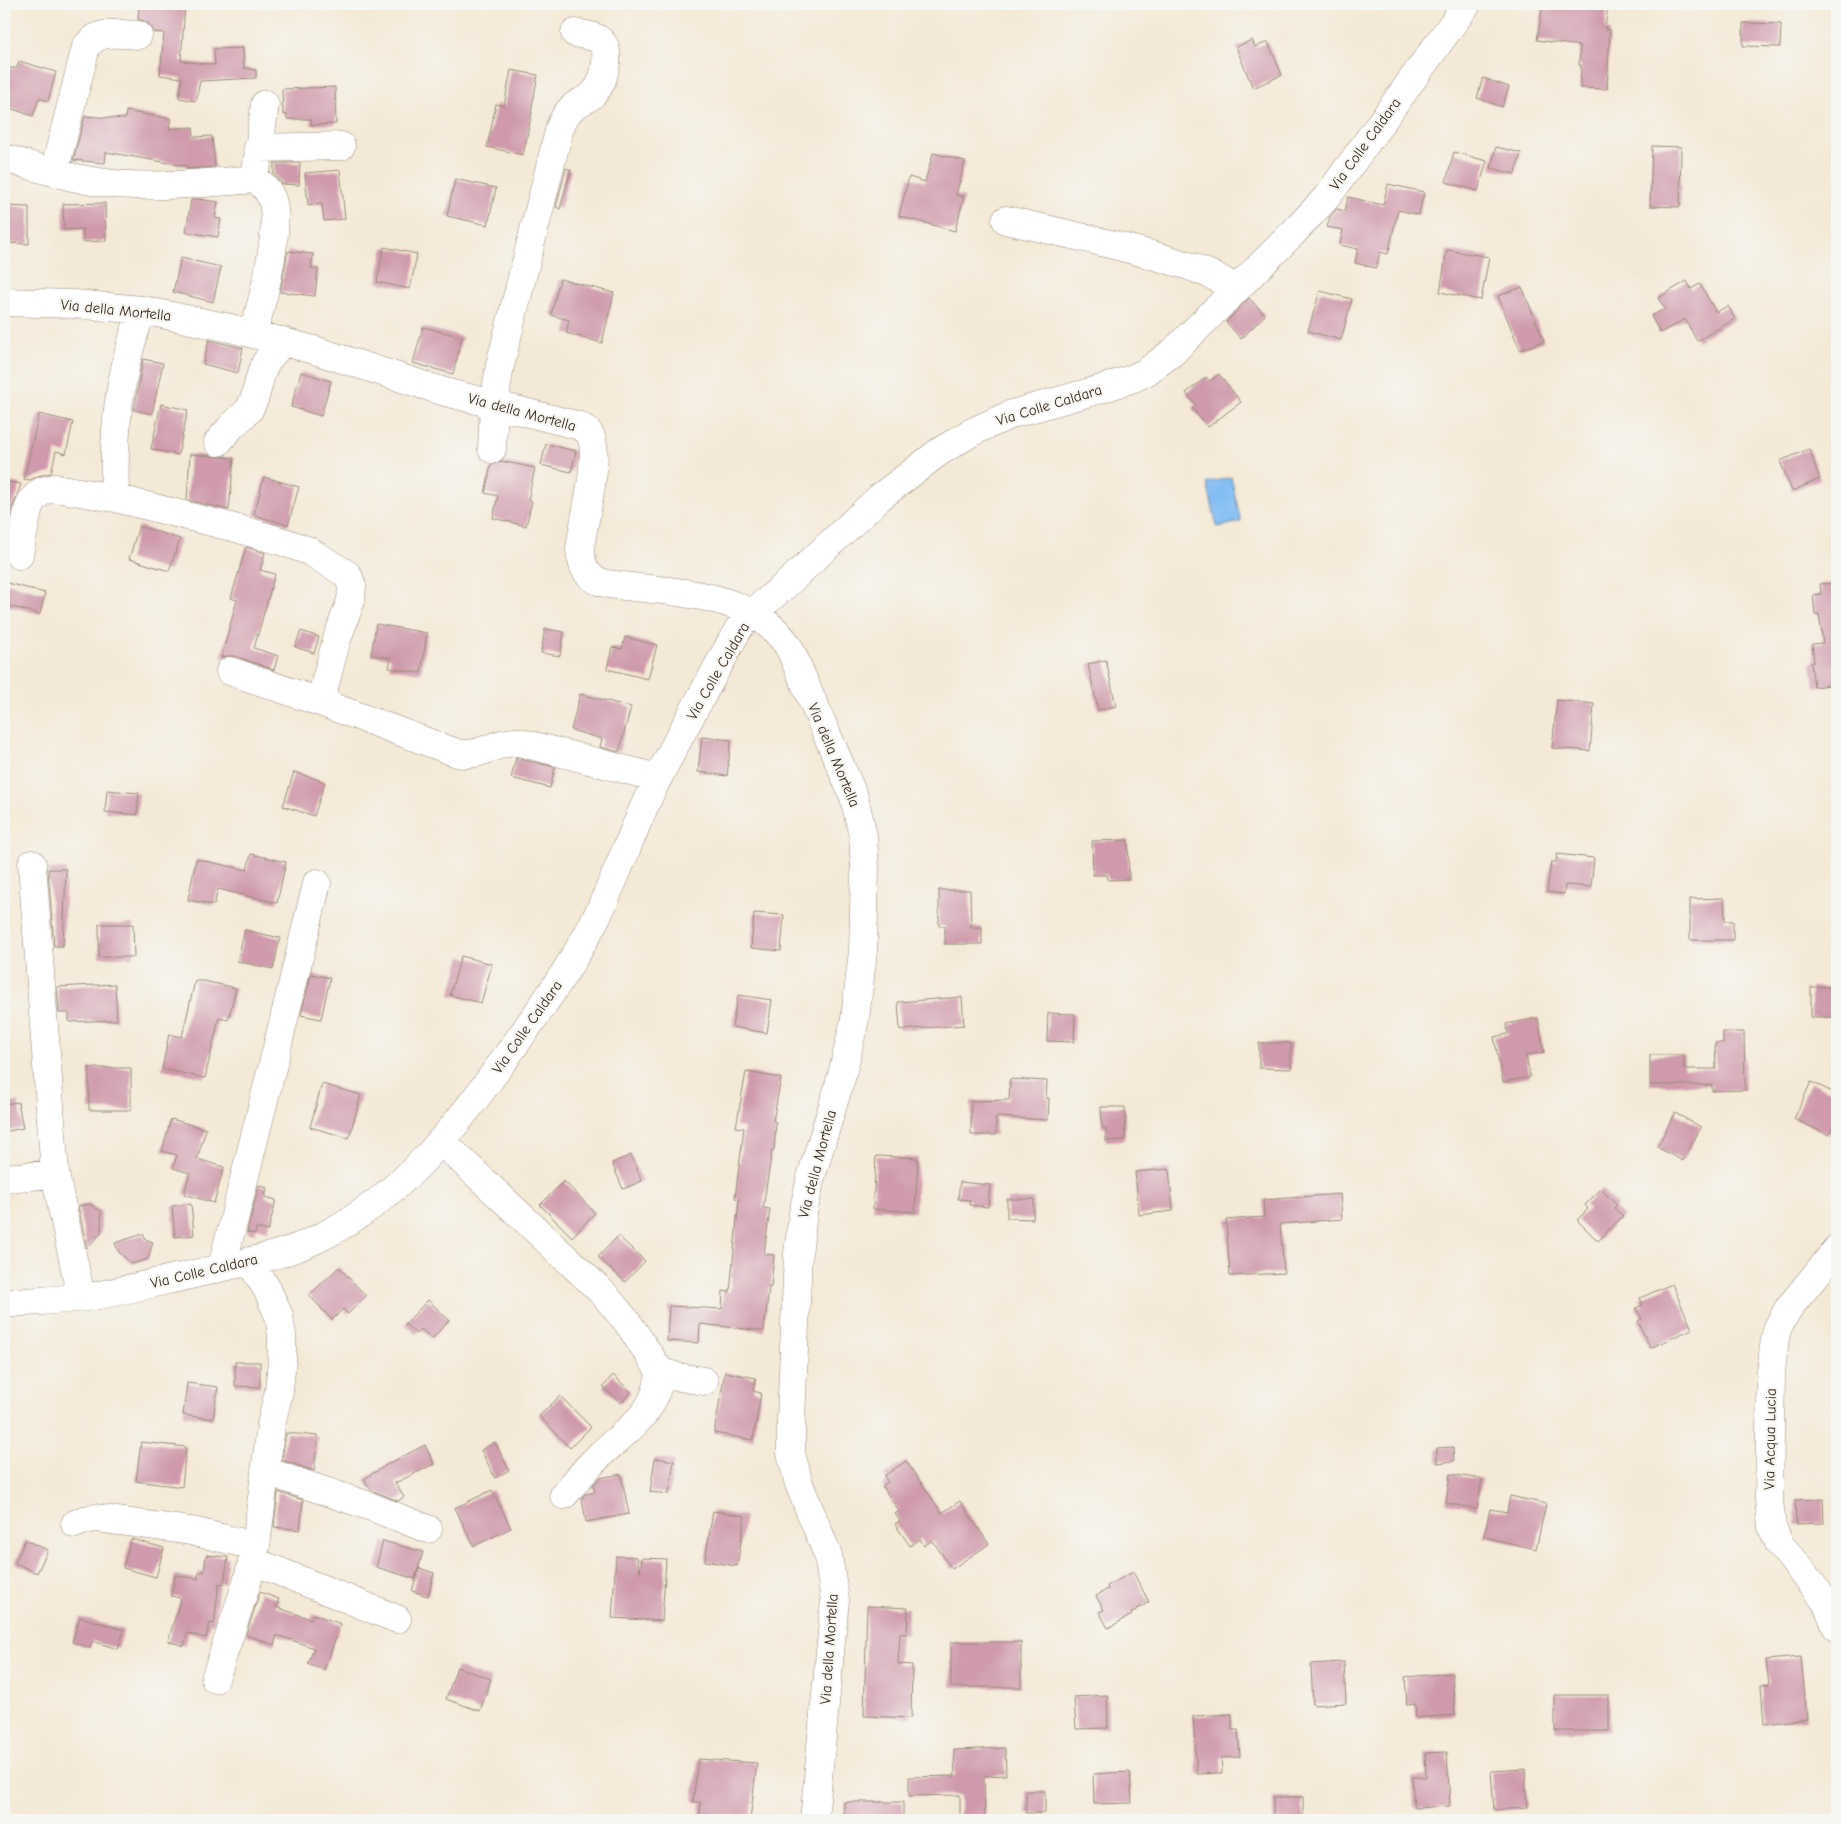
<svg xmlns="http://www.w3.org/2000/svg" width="1841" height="1824" viewBox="0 0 1841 1824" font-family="'Comic Neue',sans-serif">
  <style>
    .water { fill: #82bdf4; stroke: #5e7489 }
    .building { fill: #cf9aab }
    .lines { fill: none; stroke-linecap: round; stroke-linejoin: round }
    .minor-casing { stroke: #988a7a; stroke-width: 29 }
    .minor { stroke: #fff; stroke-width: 28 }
    .labels { text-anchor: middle; stroke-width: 4.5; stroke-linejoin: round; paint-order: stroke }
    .street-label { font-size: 15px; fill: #3b2a1e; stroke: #f6f6f2 }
  </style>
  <rect width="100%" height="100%" fill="#f6f6f2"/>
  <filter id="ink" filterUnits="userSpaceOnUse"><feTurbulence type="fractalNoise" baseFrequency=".02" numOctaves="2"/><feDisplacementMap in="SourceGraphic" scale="10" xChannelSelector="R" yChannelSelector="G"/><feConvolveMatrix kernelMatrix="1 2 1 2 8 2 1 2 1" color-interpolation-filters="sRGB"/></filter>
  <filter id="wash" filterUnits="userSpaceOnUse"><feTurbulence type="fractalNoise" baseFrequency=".0096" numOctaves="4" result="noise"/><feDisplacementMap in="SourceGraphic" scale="20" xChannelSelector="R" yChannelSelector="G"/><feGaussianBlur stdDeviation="1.12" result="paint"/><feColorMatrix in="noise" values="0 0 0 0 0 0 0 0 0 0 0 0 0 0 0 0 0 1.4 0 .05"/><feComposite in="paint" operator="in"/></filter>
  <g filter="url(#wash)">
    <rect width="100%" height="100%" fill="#f4e9d6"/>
    <path class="water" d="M 1231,477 L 1241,522 L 1217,527 L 1207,483 Z"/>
    <g id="blocks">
      <path class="building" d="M 139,4 L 185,4 L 181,61 L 215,65 L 214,49 L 243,48 L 244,68 L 256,70 L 256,78 L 200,81 L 196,101 L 179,98 L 182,78 L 160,75 L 164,33 L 153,32 L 152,28 L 147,22 L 138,19 Z
        M 1543,4 L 1608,4 L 1605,29 L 1610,30 L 1607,89 L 1580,88 L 1581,65 L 1579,65 L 1580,46 L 1537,40 Z
        M 1743,23 L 1781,24 L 1780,47 L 1743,46 Z
        M 1252,40 L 1255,47 L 1268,42 L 1282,75 L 1253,88 L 1236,47 Z
        M 19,61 L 56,72 L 48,101 L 39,98 L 33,116 L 4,106 L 4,68 L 17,68 Z
        M 511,70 L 538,75 L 531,112 L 532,112 L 523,155 L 487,147 L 496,104 L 504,106 Z
        M 1483,78 L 1509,87 L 1502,107 L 1477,98 Z
        M 335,87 L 336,124 L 311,125 L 311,119 L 287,119 L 287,115 L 283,114 L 282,89 Z
        M 126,111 L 171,119 L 169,129 L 193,127 L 194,137 L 212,136 L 215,167 L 187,169 L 186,166 L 106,152 L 105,163 L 73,160 L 85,116 L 125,119 Z
        M 1652,146 L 1681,147 L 1680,207 L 1650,206 Z
        M 1496,147 L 1521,153 L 1515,174 L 1491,168 Z
        M 1454,152 L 1487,161 L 1478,191 L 1446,182 Z
        M 933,153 L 965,161 L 956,195 L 964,197 L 955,231 L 899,216 L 909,177 L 925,182 Z
        M 274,163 L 300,163 L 299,185 L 282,184 L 274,174 Z
        M 566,168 L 571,170 L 560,209 L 556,207 Z
        M 340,170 L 345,219 L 324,221 L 322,204 L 308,205 L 305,173 Z
        M 455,179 L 496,188 L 488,225 L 447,216 Z
        M 1388,184 L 1424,192 L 1419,215 L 1398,210 L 1388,254 L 1380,252 L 1376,268 L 1355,263 L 1358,249 L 1340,245 L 1343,230 L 1327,227 L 1330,217 L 1337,209 L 1345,211 L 1348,197 L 1383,205 Z
        M 198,199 L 218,202 L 215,218 L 221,219 L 218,237 L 186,232 L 191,200 Z
        M 105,203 L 106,241 L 83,242 L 83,229 L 64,230 L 63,204 Z
        M 4,206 L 29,207 L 29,244 L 4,243 Z
        M 384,247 L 417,254 L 410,289 L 377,282 Z
        M 1447,250 L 1489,257 L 1481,300 L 1440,292 Z
        M 288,251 L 313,254 L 311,268 L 318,269 L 315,296 L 280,292 Z
        M 181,258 L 221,267 L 213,302 L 173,292 Z
        M 560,279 L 614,293 L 602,343 L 566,333 L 569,320 L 551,315 Z
        M 1687,281 L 1691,289 L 1700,284 L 1716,312 L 1728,306 L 1735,319 L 1697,341 L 1685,319 L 1660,333 L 1651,316 L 1665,309 L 1658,298 Z
        M 1522,287 L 1544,341 L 1520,350 L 1498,296 Z
        M 1320,291 L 1352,299 L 1341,340 L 1308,331 Z
        M 1249,298 L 1265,315 L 1241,339 L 1226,322 Z
        M 423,327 L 462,337 L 453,374 L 413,363 Z
        M 209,340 L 243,348 L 238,373 L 203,364 Z
        M 143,359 L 163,363 L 152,414 L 134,410 Z
        M 301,372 L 331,381 L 321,416 L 291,407 Z
        M 1219,374 L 1241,402 L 1208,427 L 1192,408 L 1196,405 L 1186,393 L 1206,377 L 1210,381 Z
        M 161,404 L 188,410 L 178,455 L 151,449 Z
        M 39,414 L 73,422 L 66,454 L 56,451 L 51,473 L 38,476 L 30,480 L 24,479 Z
        M 546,444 L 576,451 L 571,472 L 541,465 Z
        M 1809,449 L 1820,479 L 1792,491 L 1780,461 Z
        M 190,454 L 234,458 L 229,510 L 187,500 Z
        M 501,461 L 535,468 L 528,500 L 532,501 L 526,526 L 493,518 L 498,496 L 485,493 L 491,465 Z
        M 264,477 L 299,487 L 288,525 L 254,515 Z
        M 4,481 L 21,484 L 13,507 L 7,534 L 4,534 Z
        M 139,526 L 180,539 L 169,571 L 129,559 Z
        M 246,547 L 265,553 L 260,570 L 275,574 L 254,648 L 278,656 L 274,670 L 235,656 L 228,656 L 221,658 L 237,600 L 231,598 Z
        M 4,582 L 45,593 L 40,614 L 4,605 Z
        M 1837,583 L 1837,684 L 1814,687 L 1811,663 L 1814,662 L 1812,644 L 1823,643 L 1819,614 L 1815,615 L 1813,595 L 1821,594 L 1820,584 Z
        M 376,624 L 427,633 L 421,673 L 389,668 L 391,658 L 371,655 Z
        M 545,629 L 564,632 L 560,656 L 541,653 Z
        M 301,631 L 319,637 L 314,653 L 295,647 Z
        M 625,637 L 657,645 L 648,679 L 607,669 L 612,647 L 622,649 Z
        M 1106,660 L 1116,706 L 1098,710 L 1088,664 Z
        M 580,694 L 631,707 L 619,752 L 600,747 L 602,739 L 571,730 Z
        M 1557,700 L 1594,704 L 1590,751 L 1552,748 Z
        M 702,737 L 731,740 L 727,776 L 698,772 Z
        M 516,758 L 555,767 L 550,788 L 511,778 Z
        M 294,772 L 325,782 L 314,816 L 283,806 Z
        M 107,790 L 139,793 L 137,815 L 105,812 Z
        M 1128,840 L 1129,879 L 1108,880 L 1107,875 L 1093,875 L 1092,841 Z
        M 251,854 L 286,862 L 277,903 L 218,889 L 214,905 L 188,900 L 196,859 L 247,870 Z
        M 1557,854 L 1594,858 L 1591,887 L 1565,885 L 1564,894 L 1547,892 L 1551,862 L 1556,862 Z
        M 48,869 L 66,869 L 63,946 L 54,946 Z
        M 939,890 L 970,890 L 971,927 L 982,927 L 982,944 L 945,944 L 945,926 L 939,926 Z
        M 1724,898 L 1725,921 L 1733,921 L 1733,940 L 1690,940 L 1690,899 Z
        M 754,913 L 784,915 L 781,951 L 751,948 Z
        M 99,924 L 133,924 L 134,957 L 99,957 Z
        M 245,930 L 280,938 L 273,969 L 237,961 Z
        M 461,956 L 492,964 L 481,1003 L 450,995 Z
        M 311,974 L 330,978 L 321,1019 L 301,1015 Z
        M 195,981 L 204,981 L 236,988 L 228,1020 L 219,1018 L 205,1078 L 162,1069 L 169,1034 L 182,1037 Z
        M 115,984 L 117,1020 L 69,1022 L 69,1013 L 59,1013 L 57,987 Z
        M 1811,987 L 1837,987 L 1837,1017 L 1811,1017 Z
        M 738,995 L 772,1000 L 767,1033 L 732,1027 Z
        M 962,997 L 964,1025 L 900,1030 L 898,1002 Z
        M 1048,1013 L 1075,1014 L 1074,1042 L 1047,1041 Z
        M 1538,1018 L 1544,1052 L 1526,1055 L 1530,1077 L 1503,1082 L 1494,1037 L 1508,1034 L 1506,1024 Z
        M 1723,1032 L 1744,1032 L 1745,1090 L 1712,1091 L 1712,1085 L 1650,1085 L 1650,1055 L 1684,1055 L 1684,1069 L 1716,1069 L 1715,1043 L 1723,1043 Z
        M 1259,1043 L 1291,1043 L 1291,1069 L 1259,1068 Z
        M 89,1068 L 131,1068 L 131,1110 L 89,1110 Z
        M 746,1072 L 781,1078 L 773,1121 L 776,1122 L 774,1150 L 772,1150 L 763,1208 L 770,1209 L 764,1254 L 774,1255 L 771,1287 L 769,1287 L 764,1331 L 700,1324 L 699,1343 L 667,1341 L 669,1306 L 722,1309 L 723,1291 L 730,1292 L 739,1199 L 735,1198 L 744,1128 L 736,1127 Z
        M 1010,1079 L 1047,1081 L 1046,1098 L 1049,1098 L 1048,1120 L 996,1117 L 996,1135 L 971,1135 L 971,1101 L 1009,1100 Z
        M 1811,1082 L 1837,1094 L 1837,1116 L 1829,1135 L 1794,1119 Z
        M 322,1084 L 361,1095 L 349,1138 L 310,1127 Z
        M 18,1102 L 23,1128 L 4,1132 L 4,1104 Z
        M 1101,1107 L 1125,1107 L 1125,1140 L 1106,1141 L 1106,1128 L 1102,1128 Z
        M 1675,1113 L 1701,1127 L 1683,1161 L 1657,1147 Z
        M 171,1119 L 206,1129 L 197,1159 L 224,1167 L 214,1203 L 184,1194 L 190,1173 L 173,1168 L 177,1155 L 162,1151 Z
        M 631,1155 L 642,1181 L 623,1189 L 612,1163 Z
        M 876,1156 L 918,1158 L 915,1212 L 873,1209 Z
        M 1169,1169 L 1173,1211 L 1139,1215 L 1135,1172 Z
        M 564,1181 L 595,1213 L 572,1237 L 540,1205 Z
        M 960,1182 L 990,1185 L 988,1207 L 969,1205 L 970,1200 L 958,1199 Z
        M 259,1185 L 267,1188 L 265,1197 L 276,1200 L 268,1231 L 256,1228 L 255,1234 L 247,1232 Z
        M 1601,1189 L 1617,1205 L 1614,1208 L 1623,1216 L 1598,1241 L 1577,1220 L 1588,1209 L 1585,1205 Z
        M 1340,1194 L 1342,1219 L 1280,1224 L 1284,1273 L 1230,1276 L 1226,1220 L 1264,1217 L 1263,1200 Z
        M 1007,1199 L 1034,1199 L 1033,1219 L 1007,1218 Z
        M 89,1204 L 101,1211 L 101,1233 L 87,1248 L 78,1206 Z
        M 191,1204 L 194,1235 L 175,1237 L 172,1206 Z
        M 143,1234 L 145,1239 L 153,1242 L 148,1259 L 132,1264 L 118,1251 L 115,1243 Z
        M 618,1236 L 645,1261 L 625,1282 L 598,1257 Z
        M 339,1267 L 366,1296 L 348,1314 L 343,1309 L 332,1320 L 309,1295 Z
        M 1672,1284 L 1692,1329 L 1650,1348 L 1638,1321 L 1642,1319 L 1636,1308 L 1643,1305 L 1640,1298 Z
        M 428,1300 L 449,1320 L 432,1339 L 421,1329 L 416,1334 L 405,1324 Z
        M 235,1362 L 260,1362 L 260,1387 L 235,1386 Z
        M 725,1372 L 756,1378 L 753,1391 L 761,1393 L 753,1440 L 714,1433 Z
        M 613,1375 L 631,1392 L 621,1403 L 603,1387 Z
        M 187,1383 L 218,1387 L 213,1419 L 183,1415 Z
        M 560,1396 L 591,1427 L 570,1448 L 539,1416 Z
        M 286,1433 L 318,1436 L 314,1471 L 282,1460 Z
        M 141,1442 L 186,1447 L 182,1487 L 136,1481 Z
        M 495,1442 L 509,1470 L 495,1478 L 481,1450 Z
        M 425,1445 L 434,1464 L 395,1483 L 404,1497 L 398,1501 L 371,1490 L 364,1479 L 388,1464 Z
        M 1453,1447 L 1454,1461 L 1437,1463 L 1437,1448 Z
        M 655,1458 L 674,1461 L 669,1494 L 650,1492 Z
        M 906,1461 L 942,1513 L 960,1501 L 989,1544 L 952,1569 L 932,1540 L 924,1546 L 920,1539 L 910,1546 L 895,1524 L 900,1521 L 895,1514 L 899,1511 L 882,1486 L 888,1482 L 884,1476 Z
        M 621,1474 L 629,1514 L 586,1522 L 582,1498 L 585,1494 L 595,1492 L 593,1485 L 600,1478 Z
        M 1450,1474 L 1482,1479 L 1477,1509 L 1446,1503 Z
        M 492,1490 L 511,1528 L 474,1546 L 455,1508 Z
        M 278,1492 L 303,1500 L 300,1530 L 274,1527 Z
        M 1510,1496 L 1546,1504 L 1536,1549 L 1484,1537 L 1490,1509 L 1507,1512 Z
        M 1823,1499 L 1824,1523 L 1796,1524 L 1795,1500 Z
        M 713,1511 L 745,1516 L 737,1566 L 705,1561 Z
        M 131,1539 L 164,1548 L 156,1577 L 123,1568 Z
        M 25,1540 L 48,1550 L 37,1573 L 15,1563 Z
        M 383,1541 L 423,1552 L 415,1579 L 376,1567 Z
        M 206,1555 L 228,1557 L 224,1584 L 219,1583 L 214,1624 L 210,1623 L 206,1638 L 188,1633 L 184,1646 L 168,1641 L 181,1598 L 171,1596 L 175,1575 L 198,1579 L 199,1572 L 204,1572 Z
        M 616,1556 L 637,1557 L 640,1572 L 642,1558 L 666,1559 L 662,1621 L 612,1618 Z
        M 419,1568 L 434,1573 L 428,1596 L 412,1591 Z
        M 1133,1572 L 1149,1602 L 1131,1613 L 1132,1615 L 1108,1628 L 1099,1612 L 1104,1610 L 1096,1596 L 1108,1589 L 1107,1586 Z
        M 260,1592 L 279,1599 L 276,1607 L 311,1619 L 313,1614 L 341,1624 L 324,1670 L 308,1664 L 314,1648 L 277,1635 L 274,1645 L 246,1635 Z
        M 867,1606 L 908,1608 L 907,1634 L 900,1633 L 898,1664 L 912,1665 L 911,1718 L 864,1716 Z
        M 80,1617 L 124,1630 L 118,1649 L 92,1641 L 90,1648 L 72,1642 Z
        M 951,1642 L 1021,1642 L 1021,1687 L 951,1687 Z
        M 1801,1657 L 1807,1719 L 1764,1724 L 1761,1686 L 1769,1685 L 1766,1660 Z
        M 1344,1662 L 1346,1703 L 1313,1705 L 1311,1664 Z
        M 457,1667 L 491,1679 L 480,1711 L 446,1699 Z
        M 1452,1673 L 1455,1715 L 1416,1718 L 1415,1704 L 1407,1705 L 1405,1677 Z
        M 1107,1695 L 1108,1728 L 1076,1729 L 1074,1697 Z
        M 1555,1695 L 1609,1695 L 1609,1731 L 1555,1731 Z
        M 1232,1714 L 1232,1730 L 1238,1730 L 1240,1757 L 1221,1758 L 1222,1773 L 1197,1774 L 1193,1716 Z
        M 1005,1748 L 1006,1775 L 984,1776 L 985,1820 L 960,1820 L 960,1795 L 909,1796 L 909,1777 L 955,1776 L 954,1750 Z
        M 1447,1752 L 1450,1806 L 1414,1808 L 1412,1777 L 1426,1777 L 1425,1753 Z
        M 698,1759 L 757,1763 L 750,1820 L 699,1820 L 701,1802 L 693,1802 Z
        M 1525,1769 L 1527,1808 L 1494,1810 L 1491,1771 Z
        M 1130,1772 L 1132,1803 L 1094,1804 L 1093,1774 Z
        M 1026,1791 L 1045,1791 L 1045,1813 L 1026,1813 Z
        M 1273,1797 L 1303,1797 L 1303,1820 L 1273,1820 Z
        M 844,1802 L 903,1802 L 903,1820 L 844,1820 Z"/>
    </g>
  </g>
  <g filter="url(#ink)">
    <use href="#blocks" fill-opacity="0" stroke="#988a7a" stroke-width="1"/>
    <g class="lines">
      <g class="minor-casing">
        <path id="minor" d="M 258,148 L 341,146
          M 4,158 C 33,166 62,176 92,181 C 142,190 206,183 256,179 C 262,184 268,190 271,197 C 283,224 262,304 253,333
          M 257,165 L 265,104
          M 54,172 L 86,47 C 98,29 119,34 138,35
          M 1006,220 C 1054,231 1101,241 1148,254 C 1180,263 1208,270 1236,289
          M 4,302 L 74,304 L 142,310 L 230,328 L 314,350 L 445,392 L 580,426 C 583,428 587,430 589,433 C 603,453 582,524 580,550 C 582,569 588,580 608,584 C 669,593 753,589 790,649 L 854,797 L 863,836 L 865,868 L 863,951 L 855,1019 L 842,1075 L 811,1177 L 803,1213 L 798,1254 L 791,1420 L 791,1453 L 799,1484 L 828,1555 L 835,1600 L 814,1820
          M 218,442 L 230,428 L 249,410 L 255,397 L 261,374 L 266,362 L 283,341
          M 492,449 L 494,404 L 500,365 L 560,127 C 564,117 569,108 579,103 C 585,100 590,98 595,92 C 604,82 612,51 601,41 C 594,35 583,35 575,33
          M 115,498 C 113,428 118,376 142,310
          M 19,555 L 28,510 L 32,500 L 42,491 L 55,488 L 115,498 L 239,529 L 284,542 L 309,551 L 348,575 L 352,586 L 351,600 L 337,639 L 320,702
          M 230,671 L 320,702 L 457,753 C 482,758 494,741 519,742 L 658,778
          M 32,864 L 55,1174
          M 441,1141 L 603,1293 L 628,1323 L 660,1371 L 679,1377 L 704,1381
          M 4,1178 L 55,1174 L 81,1297
          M 1837,1249 L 1788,1309 L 1778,1327 L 1775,1338 L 1771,1372 L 1769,1500 L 1772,1527 L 1779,1543 L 1826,1602 L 1837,1628
          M 222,1267 L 276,1052 L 317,883
          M 4,1304 C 34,1301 64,1300 94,1296 C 132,1289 170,1279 208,1271 C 244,1262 282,1256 315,1240 C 405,1197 458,1124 514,1046 C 544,1004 574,962 597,916 C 617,876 631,834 650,794 C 675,743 703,694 730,644 L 739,628 L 748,617 L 789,582 L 879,498 L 939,452 L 972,432 L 1012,414 L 1101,389 L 1134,378 L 1146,372 L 1173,352 L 1292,234 L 1327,197 L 1467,4
          M 265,1471 L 369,1506 L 428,1529
          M 564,1495 C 576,1481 587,1467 601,1454 C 629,1428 657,1413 660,1371
          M 75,1524 L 84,1520 L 96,1518 L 191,1531 L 256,1546
          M 253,1561 L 397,1619
          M 215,1679 L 248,1579 L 256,1546 L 271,1425 L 279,1391 L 282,1360 L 282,1335 L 279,1316 L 267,1289 L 249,1261"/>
      </g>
      <use href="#minor" class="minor"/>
    </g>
  </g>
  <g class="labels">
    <g class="street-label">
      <text transform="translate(1365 144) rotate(-54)" y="5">Via Colle Caldara</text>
      <text transform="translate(116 310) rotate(6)" y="5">Via della Mortella</text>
      <text transform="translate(1049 405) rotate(-17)" y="5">Via Colle Caldara</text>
      <text transform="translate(522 412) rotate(15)" y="5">Via della Mortella</text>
      <text transform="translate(718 671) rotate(-60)" y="5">Via Colle Caldara</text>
      <text transform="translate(834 755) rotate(67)" y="5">Via della Mortella</text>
      <text transform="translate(527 1027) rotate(-55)" y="5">Via Colle Caldara</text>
      <text transform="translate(817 1164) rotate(-75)" y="5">Via della Mortella</text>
      <text transform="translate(204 1271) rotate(-13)" y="5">Via Colle Caldara</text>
      <text transform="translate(1770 1439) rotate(-89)" y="5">Via Acqua Lucia</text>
      <text transform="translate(829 1649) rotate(-86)" y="5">Via della Mortella</text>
    </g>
  </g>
  <rect width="1841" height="1824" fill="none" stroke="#f6f6f2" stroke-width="20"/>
</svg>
